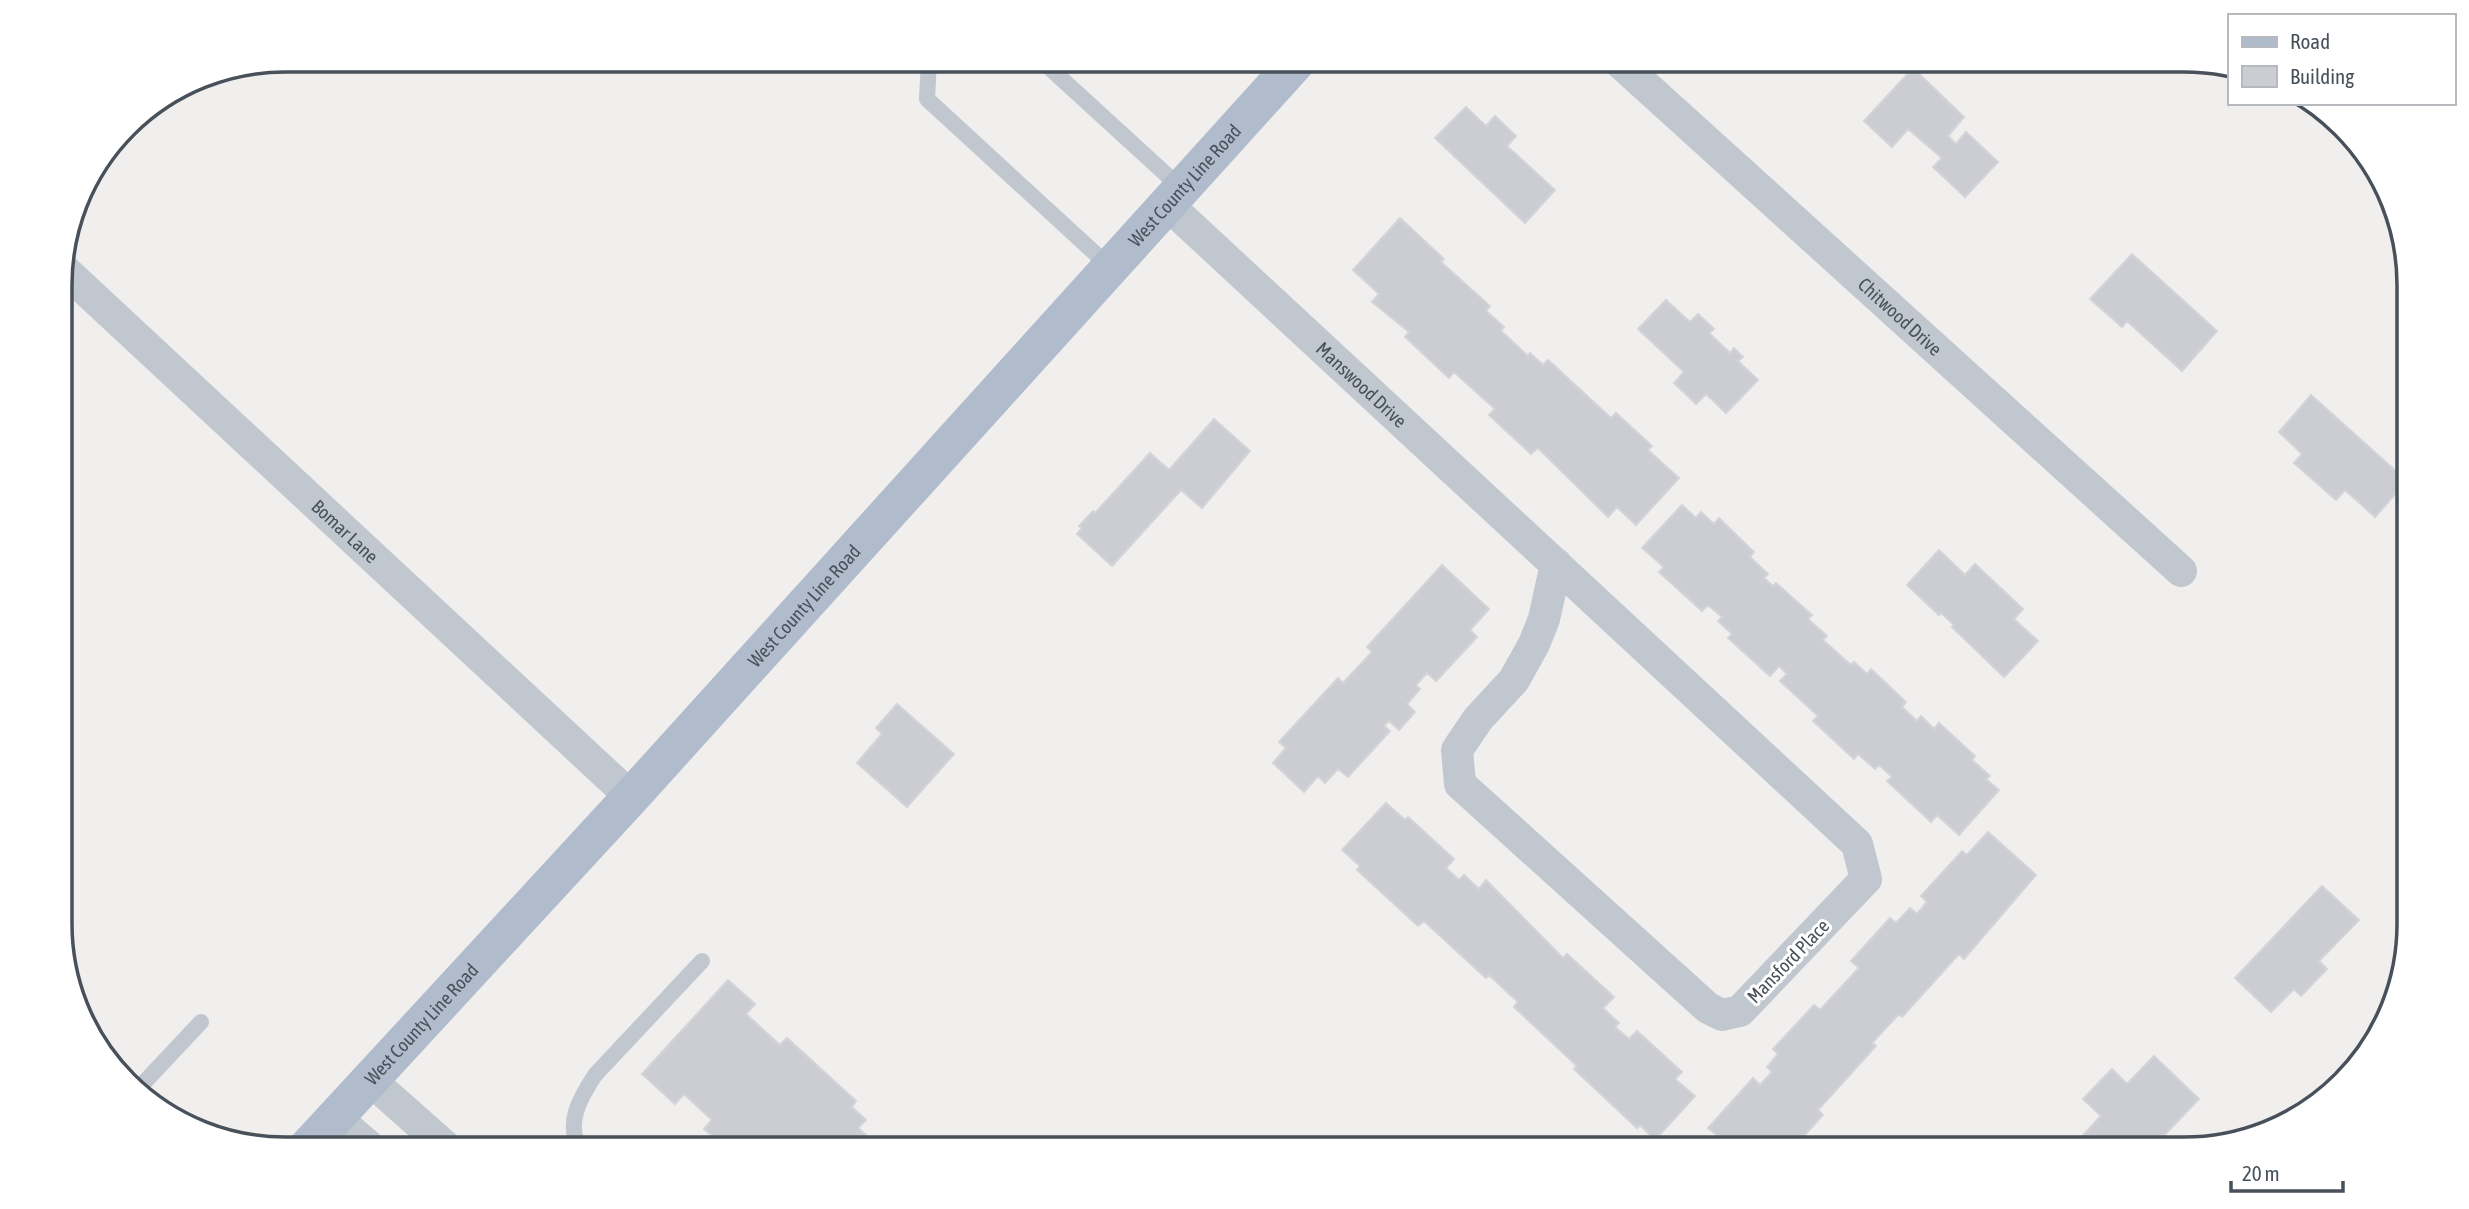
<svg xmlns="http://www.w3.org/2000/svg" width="2469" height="1209" viewBox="0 0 2469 1209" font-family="'Asap Condensed',sans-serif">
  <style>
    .building { fill: #cccdd2; stroke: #d3d4d9; stroke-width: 2 }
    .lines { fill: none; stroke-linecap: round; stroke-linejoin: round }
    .lane { stroke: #c0c7cf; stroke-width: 16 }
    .street { stroke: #c0c7cf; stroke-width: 32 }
    .primary { stroke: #b0bbcb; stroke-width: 38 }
    .labels { text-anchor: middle; stroke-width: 6; stroke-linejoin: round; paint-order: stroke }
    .street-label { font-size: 19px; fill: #48505a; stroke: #fff }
    .rim { fill: none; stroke: #48505a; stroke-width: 3.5 }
  </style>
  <rect width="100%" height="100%" fill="#f1eeee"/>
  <path class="building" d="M 1913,68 L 1964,117 L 1948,136 L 1956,144 L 1966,132 L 1998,162 L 1965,197 L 1933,167 L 1942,158 L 1908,129 L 1892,147 L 1864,121 Z
    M 1466,107 L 1486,126 L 1495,116 L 1516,136 L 1507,146 L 1555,190 L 1525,223 L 1435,138 Z
    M 1400,218 L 1444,259 L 1441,262 L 1490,306 L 1486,311 L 1504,327 L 1501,331 L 1528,356 L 1530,353 L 1543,365 L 1548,360 L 1611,418 L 1616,413 L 1652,446 L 1648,450 L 1679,478 L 1636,525 L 1617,507 L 1608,517 L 1538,448 L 1531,454 L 1489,415 L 1495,409 L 1454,372 L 1449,378 L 1405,337 L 1409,332 L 1372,302 L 1379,294 L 1353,270 Z
    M 2132,254 L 2217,331 L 2182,371 L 2127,321 L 2122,327 L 2090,299 Z
    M 1666,300 L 1690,322 L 1698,314 L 1714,329 L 1709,333 L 1730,353 L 1734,348 L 1743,357 L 1738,361 L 1758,380 L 1726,413 L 1706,394 L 1696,404 L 1674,383 L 1684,372 L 1638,329 Z
    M 2311,395 L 2407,481 L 2375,517 L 2345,490 L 2336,500 L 2294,463 L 2302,454 L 2279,432 Z
    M 1214,419 L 1250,451 L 1202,508 L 1181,490 L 1112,566 L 1077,534 L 1082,528 L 1079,526 L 1093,511 L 1095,513 L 1150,453 L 1169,470 Z
    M 1682,505 L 1696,518 L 1701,512 L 1714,524 L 1719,518 L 1754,552 L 1750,557 L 1768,574 L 1764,578 L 1773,586 L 1776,583 L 1812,615 L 1808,619 L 1827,636 L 1823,640 L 1851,665 L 1854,662 L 1867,674 L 1871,669 L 1906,702 L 1902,707 L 1917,721 L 1921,716 L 1934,729 L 1939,723 L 1975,756 L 1972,760 L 1990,776 L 1986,779 L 1999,790 L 1959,835 L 1937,815 L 1931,822 L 1887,781 L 1892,777 L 1879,765 L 1875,769 L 1858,754 L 1854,759 L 1813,721 L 1818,716 L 1780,681 L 1787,674 L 1779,666 L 1770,676 L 1728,638 L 1732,634 L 1718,621 L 1722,617 L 1708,605 L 1702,611 L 1659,572 L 1664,567 L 1642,548 Z
    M 1939,550 L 1965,575 L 1975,564 L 2023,609 L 2014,619 L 2038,641 L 2004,677 L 1952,627 L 1954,625 L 1941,613 L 1939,615 L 1907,585 Z
    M 1442,565 L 1489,609 L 1470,630 L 1477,637 L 1436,681 L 1427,673 L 1416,685 L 1420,689 L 1407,704 L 1415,712 L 1399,730 L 1389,721 L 1384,726 L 1390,731 L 1348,777 L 1338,769 L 1325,783 L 1318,776 L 1304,792 L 1273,763 L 1286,748 L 1279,742 L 1338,678 L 1343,683 L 1372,652 L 1367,647 Z
    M 897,704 L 954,754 L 907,807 L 857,763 L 882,734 L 876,728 Z
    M 1386,803 L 1405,820 L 1408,817 L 1454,859 L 1446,868 L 1459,880 L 1464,875 L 1479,889 L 1486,880 L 1563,958 L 1567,954 L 1614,997 L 1603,1008 L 1619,1023 L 1615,1027 L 1629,1039 L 1637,1031 L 1682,1072 L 1675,1079 L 1695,1096 L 1655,1140 L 1640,1125 L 1637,1128 L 1574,1069 L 1577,1066 L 1514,1007 L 1518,1002 L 1489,975 L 1486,978 L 1424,921 L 1418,926 L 1357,870 L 1360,866 L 1342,850 Z
    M 1988,832 L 2036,875 L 1964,959 L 1959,954 L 1902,1017 L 1899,1014 L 1872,1043 L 1876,1046 L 1818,1110 L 1823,1115 L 1792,1149 L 1704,1149 L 1717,1135 L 1708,1128 L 1753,1078 L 1760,1085 L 1772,1072 L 1767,1067 L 1778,1054 L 1773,1049 L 1814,1005 L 1820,1010 L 1859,968 L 1851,961 L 1890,918 L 1896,923 L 1910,908 L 1917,914 L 1927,902 L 1921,896 L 1962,851 L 1967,855 Z
    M 2322,886 L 2359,920 L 2319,961 L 2327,969 L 2301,996 L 2294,989 L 2271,1012 L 2235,978 Z
    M 728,980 L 755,1004 L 746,1014 L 780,1045 L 787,1038 L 856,1101 L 852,1107 L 866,1120 L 858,1128 L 873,1141 L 868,1145 L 873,1149 L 727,1149 L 704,1129 L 712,1120 L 684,1094 L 675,1104 L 642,1074 Z
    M 2154,1056 L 2199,1099 L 2151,1149 L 2079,1149 L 2074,1145 L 2101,1116 L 2083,1099 L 2112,1069 L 2127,1084 Z"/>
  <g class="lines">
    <path class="lane" d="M 929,60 L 927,99 L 1111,268
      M 1041,60 L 1181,188
      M 139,1088 L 201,1022
      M 580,1149 C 565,1123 580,1098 595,1075 L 702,961"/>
    <g class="street">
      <path id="s1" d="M 1617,60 L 2181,571"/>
      <path id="s2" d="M 1168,205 L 1857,844 L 1866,879 L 1740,1011 L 1722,1015 L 1708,1008 L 1460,784 L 1457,750 L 1478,719 L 1514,680 L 1534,644 L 1544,619 L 1556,564"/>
      <path id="s3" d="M 61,267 L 631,797"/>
      <path d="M 369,1079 L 448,1149"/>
      <path d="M 335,1117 L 372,1149"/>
    </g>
    <path class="primary" id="s4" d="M 306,1149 L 631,797 L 1298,60"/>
  </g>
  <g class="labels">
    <g class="street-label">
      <text dy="7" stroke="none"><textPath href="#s4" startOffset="1304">West County Line Road</textPath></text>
      <text dy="7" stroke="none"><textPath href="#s1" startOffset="382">Chitwood Drive</textPath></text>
      <text dy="7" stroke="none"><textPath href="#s2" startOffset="264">Manswood Drive</textPath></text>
      <text dy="7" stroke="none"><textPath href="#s3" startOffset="388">Bomar Lane</textPath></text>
      <text dy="7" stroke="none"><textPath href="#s4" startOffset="737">West County Line Road</textPath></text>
      <text transform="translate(1788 961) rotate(-46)" y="7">Mansford Place</text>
      <text dy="7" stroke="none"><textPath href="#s4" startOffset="170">West County Line Road</textPath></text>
    </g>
  </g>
  <path d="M0 0H2469V1209H0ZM285 72H2184A213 213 0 0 1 2397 285V924A213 213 0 0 1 2184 1137H285A213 213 0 0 1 72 924V285A213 213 0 0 1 285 72Z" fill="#fff" fill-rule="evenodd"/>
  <path class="rim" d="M285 72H2184A213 213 0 0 1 2397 285V924A213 213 0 0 1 2184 1137H285A213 213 0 0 1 72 924V285A213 213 0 0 1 285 72Z"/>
  <rect x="2228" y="14" width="228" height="91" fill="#ffffff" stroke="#b6b9bd" stroke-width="2"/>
  <rect x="2242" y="37" width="35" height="10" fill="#b0bbcb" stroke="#b6b9bd" stroke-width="2"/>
  <text x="2290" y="49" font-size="21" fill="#48505a">Road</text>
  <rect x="2242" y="66" width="35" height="21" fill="#cccdd2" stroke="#b6b9bd" stroke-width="2"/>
  <text x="2290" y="84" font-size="21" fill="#48505a">Building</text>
  <path d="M2231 1181v10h112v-10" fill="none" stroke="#48505a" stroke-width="3.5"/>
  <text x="2242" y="1181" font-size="21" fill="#48505a" stroke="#ffffff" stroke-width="5" paint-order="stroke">20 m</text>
</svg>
